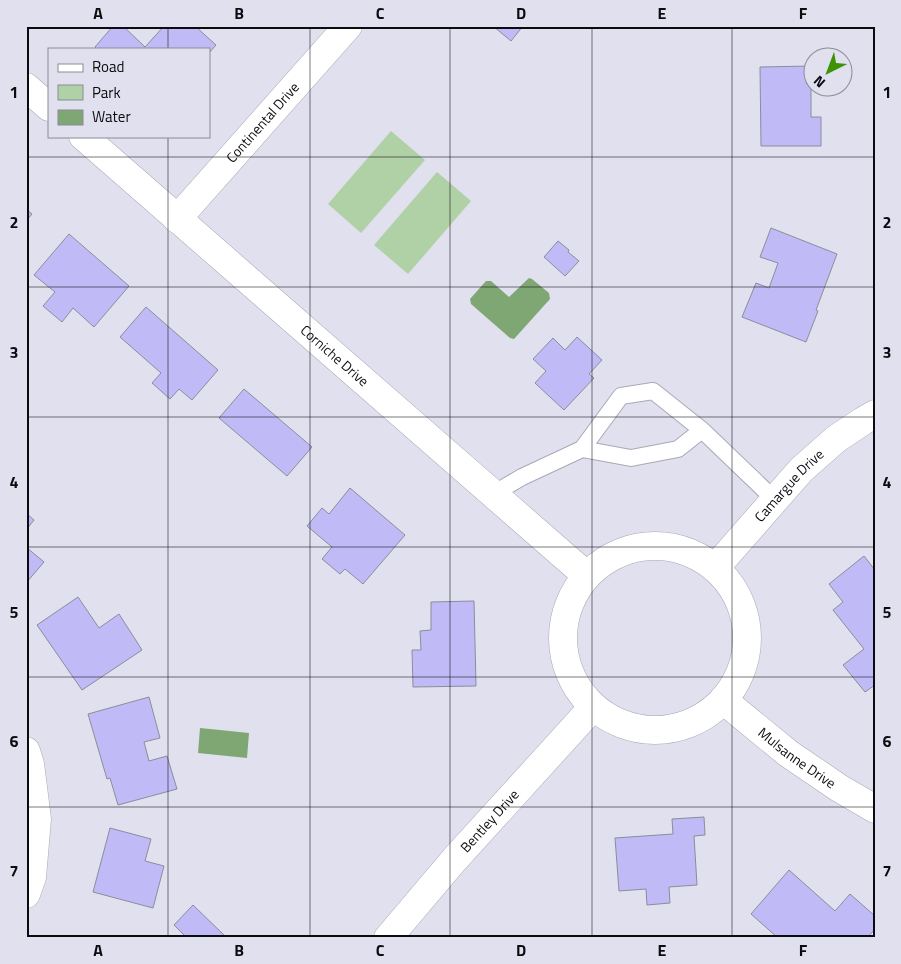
<svg xmlns="http://www.w3.org/2000/svg" width="901" height="964" viewBox="0 0 901 964" font-family="'Titillium Web',sans-serif">
  <style>
    .green { fill: #b0d1a5 }
    .water { fill: #7fa773 }
    .building { fill: #c0baf7; stroke: #8d8c9a }
    .lines { fill: none; stroke-linecap: round; stroke-linejoin: round }
    .service-casing { stroke: #a9a8b6; stroke-width: 18 }
    .minor-casing { stroke: #a9a8b6; stroke-width: 29 }
    .service { stroke: #fff; stroke-width: 16 }
    .minor { stroke: #fff; stroke-width: 28 }
    .grid { fill: none; stroke: #0c0b10; stroke-width: 1; stroke-opacity: 0.55 }
    .labels { text-anchor: middle; stroke-width: 4.5; stroke-linejoin: round; paint-order: stroke }
    .street-label { font-size: 14px; fill: #0c0b10; stroke: #e1e0ef }
    .neatline { fill: none; stroke: #0c0b10; stroke-width: 2 }
    .grid-label { font-size: 16px; text-anchor: middle; font-weight: bold; fill: #0c0b10 }
  </style>
  <rect width="100%" height="100%" fill="#e1e0ef"/>
  <path class="green" d="M 391,131 L 425,160 L 361,233 L 328,204 Z
    M 437,172 L 471,201 L 408,274 L 374,245 Z"/>
  <path class="water" d="M 529,278 L 532,279 L 549,293 L 550,299 L 514,339 L 510,338 L 471,304 L 470,299 L 486,281 L 491,281 L 509,297 Z
    M 200,728 L 249,733 L 247,758 L 198,753 Z"/>
  <path class="building" d="M 113,26 L 123,26 L 145,47 L 164,26 L 195,26 L 216,45 L 209,53 L 209,49 L 97,49 L 95,47 Z
    M 493,26 L 523,26 L 511,41 Z
    M 811,66 L 811,117 L 821,117 L 821,146 L 761,146 L 760,67 Z
    M 26,209 L 32,214 L 26,221 Z
    M 771,228 L 837,254 L 816,310 L 818,311 L 806,342 L 742,317 L 756,283 L 769,288 L 778,263 L 760,257 Z
    M 69,234 L 129,286 L 94,327 L 73,308 L 62,322 L 43,306 L 55,292 L 34,275 Z
    M 558,241 L 569,250 L 568,252 L 579,261 L 565,276 L 544,257 Z
    M 146,307 L 218,370 L 192,400 L 179,389 L 170,399 L 152,383 L 161,373 L 120,337 Z
    M 577,337 L 602,360 L 589,374 L 594,378 L 564,410 L 535,383 L 546,371 L 533,359 L 553,338 L 565,350 Z
    M 244,389 L 312,447 L 287,476 L 219,418 Z
    M 350,488 L 405,535 L 363,584 L 345,569 L 340,574 L 322,559 L 332,547 L 307,526 L 322,508 L 329,514 Z
    M 26,513 L 34,520 L 26,530 Z
    M 26,547 L 44,562 L 26,583 Z
    M 864,556 L 875,570 L 875,685 L 865,692 L 843,665 L 864,649 L 833,610 L 843,602 L 829,584 Z
    M 78,597 L 99,628 L 119,614 L 142,650 L 82,690 L 37,625 Z
    M 474,601 L 476,686 L 413,687 L 412,650 L 421,650 L 420,631 L 431,630 L 431,602 Z
    M 149,697 L 160,738 L 144,742 L 149,761 L 167,756 L 177,789 L 118,805 L 110,778 L 107,779 L 88,714 Z
    M 704,817 L 705,835 L 694,836 L 697,885 L 669,887 L 670,903 L 647,905 L 646,889 L 619,891 L 615,838 L 673,834 L 672,819 Z
    M 110,828 L 151,839 L 145,861 L 164,866 L 153,908 L 93,892 Z
    M 789,870 L 835,911 L 850,894 L 875,916 L 875,929 L 867,938 L 778,938 L 751,914 Z
    M 193,905 L 225,936 L 223,938 L 187,938 L 174,925 Z"/>
  <g class="lines">
    <g class="service-casing">
      <path id="service" d="M 582,449 L 631,458 L 678,449 L 702,430
        M 493,494 L 522,477 L 582,449 L 621,396 L 653,391 L 702,430 L 775,500"/>
    </g>
    <g class="minor-casing">
      <g id="minor">
        <path d="M 26,87 L 49,107"/>
        <path id="s1" d="M 83,136 L 586,575"/>
        <path id="s2" d="M 177,219 L 348,26"/>
        <circle cx="655" cy="638" r="92"/>
        <path id="s3" d="M 715,568 L 801,470 L 836,439 L 863,421 L 875,414"/>
        <path id="s4" d="M 723,700 L 789,754 L 839,788 L 875,809"/>
        <path d="M 26,751 L 30,764 L 37,819 L 32,877 L 26,894"/>
        <path id="s5" d="M 388,938 L 454,860 L 593,707"/>
      </g>
    </g>
    <use href="#service" class="service"/>
    <use href="#minor" class="minor"/>
  </g>
  <path class="grid" d="M 168,26 L 168,49M 310,26 L 310,938M 450,26 L 450,938M 592,26 L 592,938M 732,26 L 732,938M 168,136 L 168,938M 26,157 L 875,157M 26,287 L 875,287M 26,417 L 875,417M 26,547 L 875,547M 26,677 L 875,677M 26,807 L 875,807"/>
  <g class="labels">
    <g class="street-label">
      <text dy="5" stroke="none"><textPath href="#s2" startOffset="129">Continental Drive</textPath></text>
      <text dy="5" stroke="none"><textPath href="#s1" startOffset="334">Corniche Drive</textPath></text>
      <text dy="5" stroke="none"><textPath href="#s3" startOffset="111">Camargue Drive</textPath></text>
      <text dy="5" stroke="none"><textPath href="#s4" startOffset="94">Mulsanne Drive</textPath></text>
      <text dy="5" stroke="none"><textPath href="#s5" startOffset="155">Bentley Drive</textPath></text>
    </g>
  </g>
  <rect width="901" height="964" fill="none" stroke="#e1e0ef" stroke-width="55"/>
  <rect x="48" y="48" width="162" height="90" fill="#e1e0ef" stroke="#8c8b96"/>
  <rect x="58" y="64" width="25" height="8" fill="#ffffff" stroke="#8c8b96"/>
  <text x="92" y="72" font-size="15" fill="#0c0b10">Road</text>
  <rect x="58" y="85" width="25" height="15" fill="#b0d1a5" stroke="#8c8b96"/>
  <text x="92" y="98" font-size="15" fill="#0c0b10">Park</text>
  <rect x="58" y="110" width="25" height="15" fill="#7fa773" stroke="#8c8b96"/>
  <text x="92" y="122" font-size="15" fill="#0c0b10">Water</text>
  <g transform="translate(828 72) rotate(222)"><circle r="24" fill="#e1e0ef" stroke="#8c8b96"/>
  <path d="M0-4L9 19L0 12L-9 19Z" fill="#3b9305"/>
  <text y="-8" font-size="14" font-weight="bold" text-anchor="middle" fill="#0c0b10">N</text>
  </g>
  <rect x="28" y="28" width="846" height="908" class="neatline"/>
  <g class="grid-label">
    <text x="98" y="19">A</text>
    <text x="239" y="19">B</text>
    <text x="380" y="19">C</text>
    <text x="521" y="19">D</text>
    <text x="662" y="19">E</text>
    <text x="803" y="19">F</text>
    <text x="14" y="98">1</text>
    <text x="887" y="98">1</text>
    <text x="14" y="228">2</text>
    <text x="887" y="228">2</text>
    <text x="14" y="358">3</text>
    <text x="887" y="358">3</text>
    <text x="14" y="488">4</text>
    <text x="887" y="488">4</text>
    <text x="14" y="618">5</text>
    <text x="887" y="618">5</text>
    <text x="14" y="747">6</text>
    <text x="887" y="747">6</text>
    <text x="14" y="877">7</text>
    <text x="887" y="877">7</text>
    <text x="98" y="956">A</text>
    <text x="239" y="956">B</text>
    <text x="380" y="956">C</text>
    <text x="521" y="956">D</text>
    <text x="662" y="956">E</text>
    <text x="803" y="956">F</text>
  </g>
</svg>
